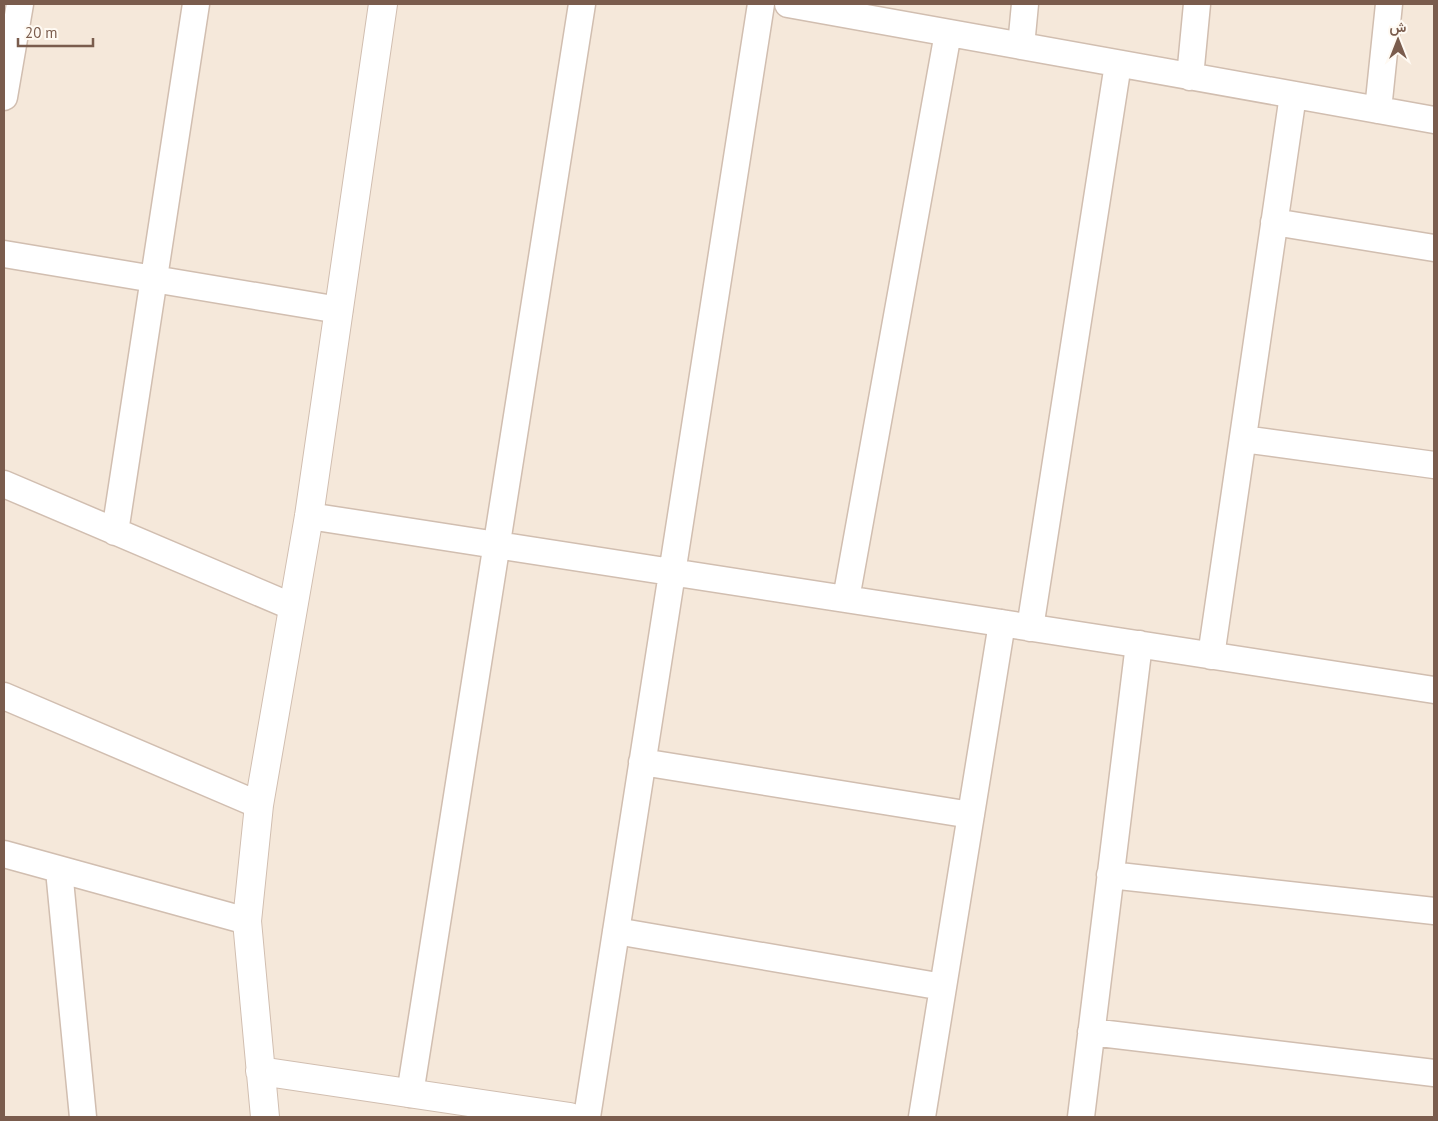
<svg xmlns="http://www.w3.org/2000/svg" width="1438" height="1121" viewBox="0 0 1438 1121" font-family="'PT Sans',Vazirmatn,sans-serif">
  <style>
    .residential { fill: #f5e8da }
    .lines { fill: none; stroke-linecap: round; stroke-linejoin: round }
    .minor-casing { stroke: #d1beb0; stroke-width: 29 }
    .tertiary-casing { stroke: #d1beb0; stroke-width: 30 }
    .minor { stroke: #fff; stroke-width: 26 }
    .tertiary { stroke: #fff; stroke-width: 28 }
  </style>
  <rect width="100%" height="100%" fill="#fdf6ec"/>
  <path class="residential" d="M 4,4 L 1434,4 L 1434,1117 L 4,1117 Z"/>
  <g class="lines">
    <g class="minor-casing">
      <path id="minor" d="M 788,4 L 1434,120
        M 1021,46 L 1025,4
        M 1190,77 L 1197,4
        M 4,97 L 20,4
        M 1378,110 L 1389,4
        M 1274,222 L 1434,248
        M 4,254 L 339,310
        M 1243,439 L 1434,465
        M 4,484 L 293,607
        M 309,516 L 1434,690
        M 115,532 L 196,4
        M 846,599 L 948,33
        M 1030,628 L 1118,64
        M 1211,656 L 1293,95
        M 4,696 L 259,805
        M 642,762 L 971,815
        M 4,854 L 247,921
        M 59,870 L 83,1117
        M 1110,875 L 1434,911
        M 616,931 L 943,987
        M 1091,1032 L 1434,1073
        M 410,1094 L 582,4
        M 587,1117 L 761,4
        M 922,1117 L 1002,623
        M 1081,1117 L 1139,644"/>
    </g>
    <g class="tertiary-casing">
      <path id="tertiary" d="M 260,1071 L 570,1117
        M 265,1117 L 247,921 L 259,805 L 309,516 L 383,4"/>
    </g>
    <use href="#minor" class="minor"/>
    <use href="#tertiary" class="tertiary"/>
  </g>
  <rect width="1438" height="1121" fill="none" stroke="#7a5c4d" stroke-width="10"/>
  <g transform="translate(1398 40)" stroke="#fffaf3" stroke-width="4" paint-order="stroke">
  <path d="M0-4L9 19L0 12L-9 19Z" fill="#7a5c4d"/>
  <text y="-8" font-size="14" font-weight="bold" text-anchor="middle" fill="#7a5c4d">ش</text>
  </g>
  <path d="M18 38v8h75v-8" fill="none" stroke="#7a5c4d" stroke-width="2.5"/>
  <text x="25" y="38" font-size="15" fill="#7a5c4d" stroke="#fffaf3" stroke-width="4" paint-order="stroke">20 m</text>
</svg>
